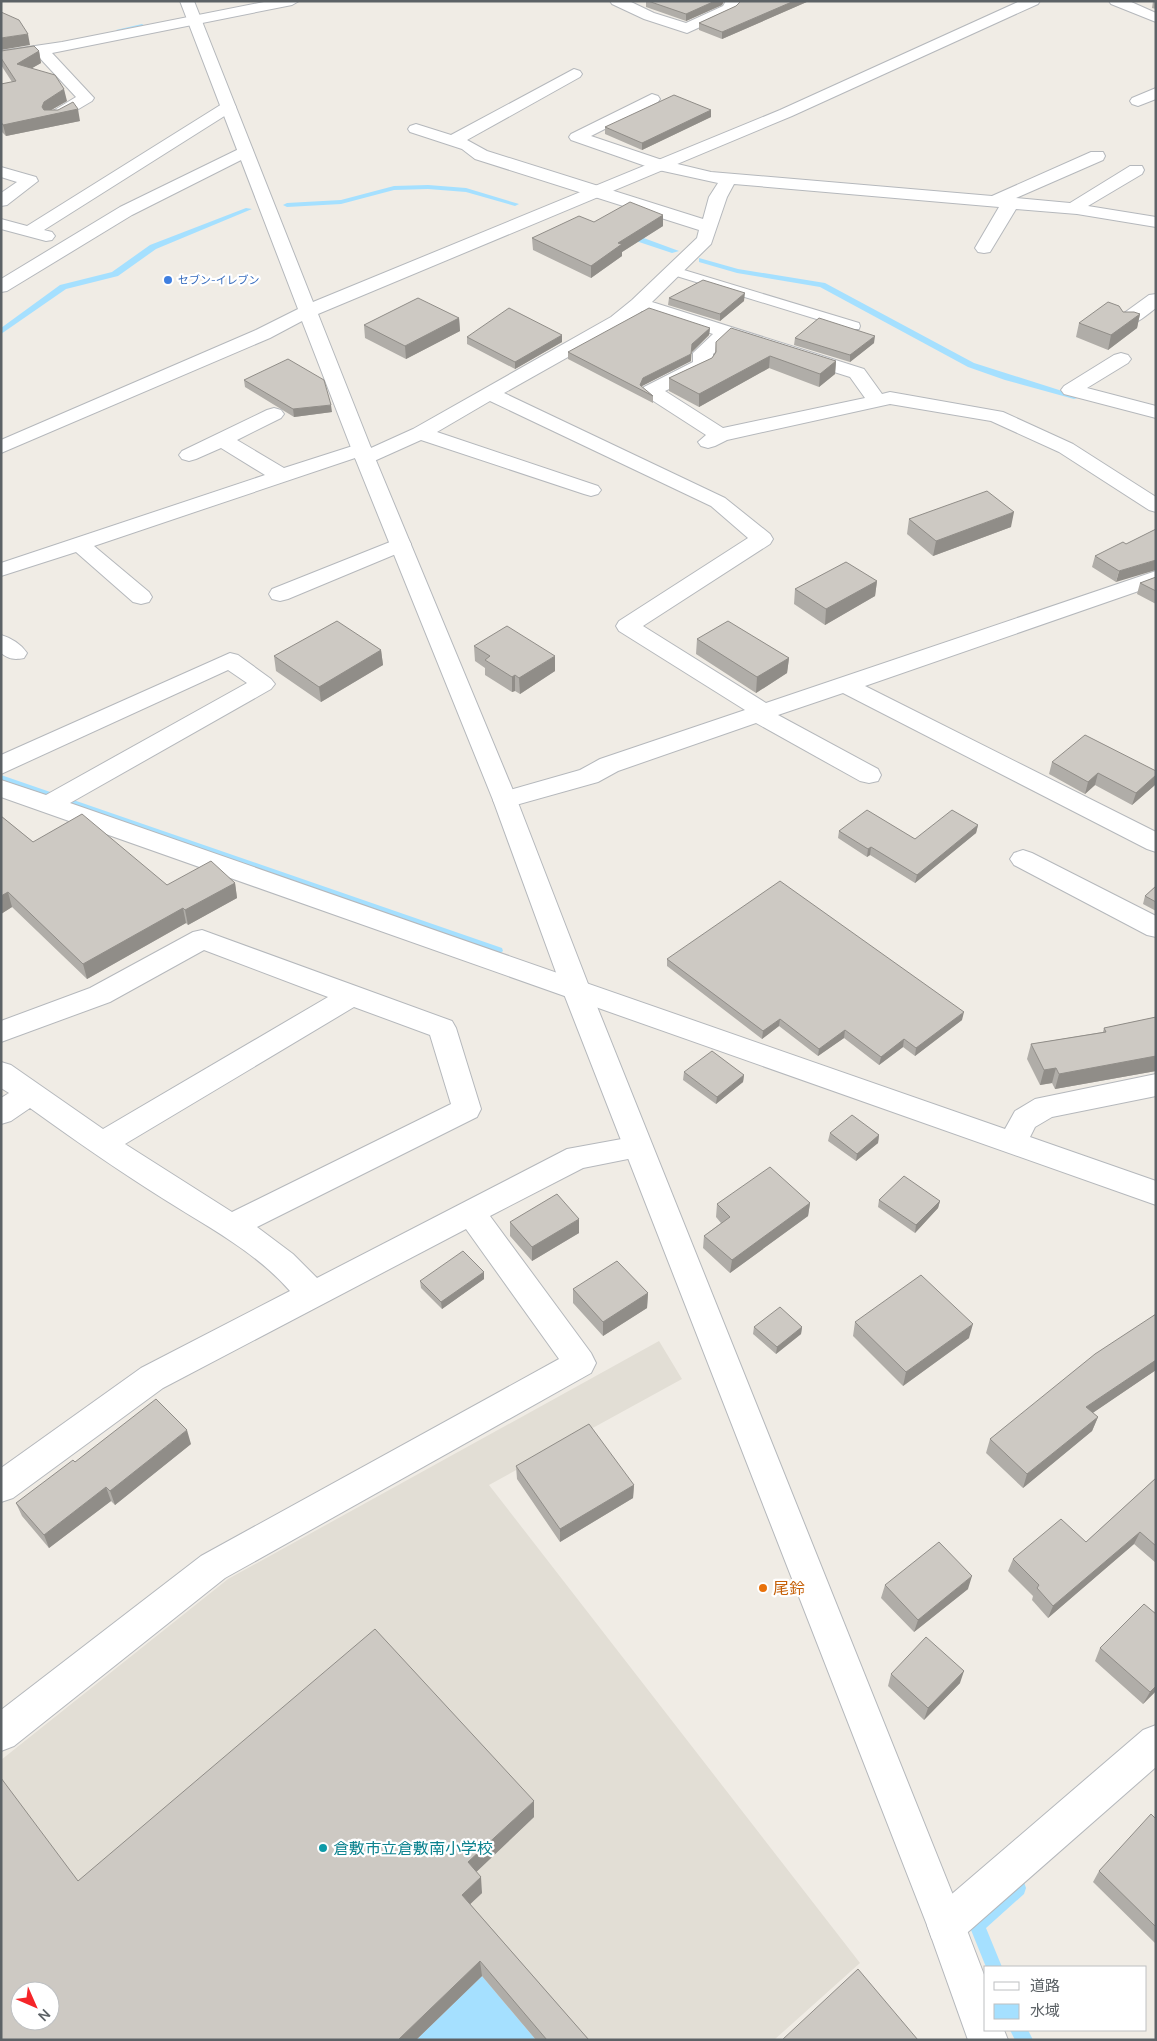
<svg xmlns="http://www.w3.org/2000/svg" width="1157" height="2041" viewBox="0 0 1157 2041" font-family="Manrope,'Noto Sans JP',sans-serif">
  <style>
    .education { fill: #e2ded5 }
    .water { fill: #a5e0ff }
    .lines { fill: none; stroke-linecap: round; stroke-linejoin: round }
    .stream { fill: #a5e0ff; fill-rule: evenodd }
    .service-casing { stroke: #b5b8bc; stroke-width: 2 }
    .minor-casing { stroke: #b5b8bc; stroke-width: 2 }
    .tertiary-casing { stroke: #b5b8bc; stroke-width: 2 }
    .service { fill: #fff; fill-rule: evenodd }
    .minor { fill: #fff; fill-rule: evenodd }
    .tertiary { fill: #fff; fill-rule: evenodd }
    .wall { fill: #b0ada8 }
    .shaded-wall { fill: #908d88 }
    .building { fill: #cdc9c3; stroke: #908d88; fill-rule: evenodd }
    .shop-dot { fill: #3f7fe0; stroke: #fff; stroke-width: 2 }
    .food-dot { fill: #e8710a; stroke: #fff; stroke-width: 2 }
    .culture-dot { fill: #0f9aa8; stroke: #fff; stroke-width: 2 }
    .labels { text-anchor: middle; stroke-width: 4.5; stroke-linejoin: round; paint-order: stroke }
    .far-shop-label { font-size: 11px; fill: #366cbe; stroke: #fff; text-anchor: start }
    .near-food-label { font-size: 16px; fill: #c56008; stroke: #fff; text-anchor: start }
    .near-culture-label { font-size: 16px; fill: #0d838f; stroke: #fff; text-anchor: start }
  </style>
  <rect width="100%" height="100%" fill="#f0ece5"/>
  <path class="education" d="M 659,1341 L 682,1379 L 489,1485 L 860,1963 L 774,2040 L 577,2040 L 87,1896 L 1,1782 L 1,1760 L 228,1579 Z"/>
  <path class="water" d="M 482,1976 L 536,2040 L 416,2040 Z"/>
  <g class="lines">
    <path class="stream" d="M 142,24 L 145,26 L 144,27 L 119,32 L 116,30 Z
      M 428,185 L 466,188 L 519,204 L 515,206 L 466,192 L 428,189 L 394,190 L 341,204 L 287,207 L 283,205 L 287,203 L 341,200 L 394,186 Z
      M 246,208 L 252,209 L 156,249 L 118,276 L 66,289 L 1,334 L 1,328 L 60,285 L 112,272 L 150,245 Z
      M 624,233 L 630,233 L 679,251 L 672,253 L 624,237 Z
      M 699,258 L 738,269 L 825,283 L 974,363 L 1081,397 L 1074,399 L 1005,380 L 968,367 L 820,287 L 737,273 L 699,262 Z
      M 1,775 L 502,948 L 503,951 L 498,955 L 494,954 L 1,782 Z
      M 1018,1880 L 1024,1882 L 1026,1888 L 1024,1894 L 986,1928 L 1002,1967 L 986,1967 L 969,1925 L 971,1919 L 1012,1882 Z
      M 1010,2030 L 1028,2030 L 1033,2040 L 1015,2040 Z"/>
    <g class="service-casing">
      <path id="service" d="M 674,267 L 859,323 L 860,326 L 859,329 L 849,329 L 670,274 L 668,271 L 670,268 Z"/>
    </g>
    <g class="minor-casing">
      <path id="minor" d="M 269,1 L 299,1 L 292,5 L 52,53 L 94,98 L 92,101 L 60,120 L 48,120 L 46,117 L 48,114 L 76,97 L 37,55 L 1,61 L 1,51 L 62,42 Z
        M 610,1 L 629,1 L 654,13 L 686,23 L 723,6 L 726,1 L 745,1 L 735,11 L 687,33 L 644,19 L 612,4 Z
        M 1109,1 L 1129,1 L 1156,13 L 1156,22 L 1111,4 Z
        M 574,69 L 580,71 L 582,74 L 580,77 L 467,140 L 487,151 L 703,219 L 709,197 L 718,183 L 654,169 L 571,140 L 569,137 L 571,134 L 652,94 L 658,96 L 660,99 L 658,102 L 591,136 L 665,161 L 711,172 L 992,196 L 1091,152 L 1103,152 L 1105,156 L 1103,160 L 1016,198 L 1070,203 L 1130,166 L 1142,166 L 1144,170 L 1142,174 L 1088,206 L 1156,217 L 1156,227 L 1077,214 L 1016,209 L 990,252 L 984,253 L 978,252 L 975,248 L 999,207 L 734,184 L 727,197 L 711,244 L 652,302 L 864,369 L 882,394 L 890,392 L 1003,412 L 1073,444 L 1156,497 L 1156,512 L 1149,510 L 1059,452 L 991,421 L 890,404 L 727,440 L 715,446 L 708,448 L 701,446 L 698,442 L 706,435 L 644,395 L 641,391 L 644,387 L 693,362 L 693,353 L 713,334 L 642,311 L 625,325 L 504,393 L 725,498 L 770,534 L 773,539 L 770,544 L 643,626 L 766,703 L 1156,571 L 1156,585 L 865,686 L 1156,832 L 1156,852 L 1147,849 L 843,693 L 778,715 L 878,769 L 881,775 L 878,781 L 869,783 L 860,781 L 756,723 L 618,771 L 598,782 L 505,808 L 496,806 L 493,800 L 496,794 L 580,770 L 600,759 L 745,710 L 619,631 L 616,626 L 619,621 L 748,538 L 711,506 L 490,401 L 437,432 L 598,486 L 601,490 L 598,494 L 591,496 L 584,494 L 421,440 L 372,462 L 365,464 L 358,462 L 355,458 L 94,546 L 149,592 L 152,597 L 149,602 L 141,604 L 133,602 L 76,552 L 1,576 L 1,563 L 265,475 L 221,448 L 196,459 L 189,461 L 182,459 L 179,455 L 182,451 L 267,410 L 274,408 L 281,410 L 284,414 L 281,418 L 237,440 L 284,468 L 362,443 L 369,445 L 371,448 L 413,429 L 611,317 L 632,300 L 697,238 L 699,230 L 475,159 L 462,149 L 410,132 L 408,129 L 410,126 L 416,124 L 451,135 ZM 730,339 L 850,377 L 865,398 L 723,428 L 665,391 L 710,369 L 713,365 L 713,354 Z
        M 1156,88 L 1156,99 L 1138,106 L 1132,104 L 1130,101 L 1132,98 Z
        M 228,102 L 234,104 L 236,107 L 234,110 L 44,230 L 52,232 L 55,236 L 52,240 L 46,241 L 1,229 L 1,219 L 27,226 L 222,104 Z
        M 245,146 L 251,147 L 253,151 L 251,155 L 132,215 L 7,291 L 1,292 L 1,279 L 120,207 Z
        M 1,167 L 36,177 L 38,181 L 7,205 L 1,206 L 1,193 L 17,182 L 1,177 Z
        M 1156,294 L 1156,308 C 1145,316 1135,327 1120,324 L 1118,320 L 1120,316 L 1149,295 Z
        M 1121,353 L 1128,355 L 1131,359 L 1128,363 L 1087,388 L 1156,406 L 1156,418 L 1064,394 L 1061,390 L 1064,386 L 1114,355 Z
        M 400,538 L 408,539 L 411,544 L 408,549 L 288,599 L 280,601 L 272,599 L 269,594 L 272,589 Z
        M 1,635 C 11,638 21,644 27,653 L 24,658 C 14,660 9,659 1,653 Z
        M 230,653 L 238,655 L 271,679 L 275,684 L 271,689 L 70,803 L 1005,1129 L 1015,1111 L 1035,1099 L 1156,1074 L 1156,1096 L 1052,1117 L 1035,1127 L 1030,1137 L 1156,1181 L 1156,1205 L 1,797 L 1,780 L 46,795 L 247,683 L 228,670 L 1,774 L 1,755 Z
        M 1023,850 L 1032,853 L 1156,916 L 1156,937 L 1147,935 L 1014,865 L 1010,859 L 1014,853 Z
        M 202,930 L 452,1021 L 456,1028 L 481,1109 L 477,1117 L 257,1227 L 293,1254 L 317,1278 L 567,1149 L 638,1136 L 648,1139 L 653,1147 L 648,1155 L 583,1168 L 490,1216 L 591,1353 L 596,1363 L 591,1373 L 225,1578 L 14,1746 L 1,1751 L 1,1710 L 201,1556 L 559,1359 L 466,1229 L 163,1388 L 13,1498 L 1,1502 L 1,1468 L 141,1368 L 290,1291 C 255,1251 206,1226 162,1198 C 116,1169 73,1139 30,1108 L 11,1121 L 1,1124 L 1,1098 L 9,1093 L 1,1088 L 1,1062 L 11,1065 L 103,1129 L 328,997 L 204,950 L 110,1002 L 1,1042 L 1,1021 L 90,988 L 193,932 ZM 354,1007 L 430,1035 L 451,1104 L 232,1212 L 125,1144 Z
        M 1156,1725 L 1156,1767 L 960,1939 L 946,1944 L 932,1939 L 927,1925 L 932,1911 L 1143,1730 Z"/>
    </g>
    <g class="tertiary-casing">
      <path id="tertiary" d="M 180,1 L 194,1 L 313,302 L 780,110 L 1020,1 L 1040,1 L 1038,4 L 792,116 L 318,314 L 375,458 L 517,800 L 590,989 L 965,1925 L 986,1980 L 986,2030 L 1004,2030 L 1008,2040 L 968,2040 L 927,1925 L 562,989 L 493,800 L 355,458 L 302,321 L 270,338 L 1,453 L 1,440 L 256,330 L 298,309 Z"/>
    </g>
    <use href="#service" class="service"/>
    <use href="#minor" class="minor"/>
    <use href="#tertiary" class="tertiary"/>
  </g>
  <path class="wall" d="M 646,1 L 724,1 L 722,5 L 686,21 L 646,7 Z
    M 741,1 L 809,1 L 722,39 L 699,30 L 699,23 L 736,6 Z
    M 1153,1 L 1156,1 L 1156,9 L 1152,8 Z
    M 1,51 L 39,51 L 41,63 L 32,68 L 67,101 L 51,110 L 80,121 L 6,136 L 1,131 L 1,84 L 12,82 L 1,65 Z
    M 711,110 L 711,117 L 642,150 L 605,134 L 605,127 Z
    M 663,215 L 663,226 L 622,252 L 622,256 L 591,278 L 533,250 L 532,238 L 594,222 Z
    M 669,298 L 744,301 L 720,321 L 668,305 Z
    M 1123,312 L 1140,314 L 1137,328 L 1108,350 L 1076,337 L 1079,323 Z
    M 459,318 L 460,331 L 406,359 L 365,338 L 364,325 Z
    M 710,328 L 709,335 L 692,352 L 691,361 L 642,386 L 642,387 L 653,396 L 653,403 L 568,359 L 568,352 Z
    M 467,337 L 562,342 L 515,369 L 467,344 Z
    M 795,338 L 874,343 L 850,362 L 794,345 Z
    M 716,342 L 836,361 L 835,374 L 819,387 L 769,368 L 699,407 L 669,391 L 669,378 L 712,358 L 715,353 Z
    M 244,380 L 332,412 L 294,417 L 245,387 Z
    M 909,519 L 1011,527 L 933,556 L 907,534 Z
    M 1126,544 L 1116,582 L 1092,567 L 1095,556 Z
    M 1156,577 L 1156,604 L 1137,594 L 1140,583 Z
    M 877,581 L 875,596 L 825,625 L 794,604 L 795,589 Z
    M 697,639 L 789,658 L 787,673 L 756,693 L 696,654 Z
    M 474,646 L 555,671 L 520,694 L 515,691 L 512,692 L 485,675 L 485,668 L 475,661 Z
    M 381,650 L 383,665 L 321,702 L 276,671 L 274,656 Z
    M 1052,762 L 1156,771 L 1156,783 L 1155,785 L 1132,805 L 1095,785 L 1085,794 L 1049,774 Z
    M 1,816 L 33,842 L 167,885 L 235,883 L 237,898 L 188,925 L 186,923 L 87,979 L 12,907 L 1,914 Z
    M 978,825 L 976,833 L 915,883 L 870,855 L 867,857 L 838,838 L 839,831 L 915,839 Z
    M 1156,886 L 1156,911 L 1143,904 L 1145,896 Z
    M 667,959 L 962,1020 L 915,1056 L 903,1047 L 879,1065 L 844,1038 L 818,1056 L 779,1026 L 762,1039 L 667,966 Z
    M 1156,1017 L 1156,1071 L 1055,1089 L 1052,1083 L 1040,1085 L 1027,1059 L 1031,1044 L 1103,1032 L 1104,1028 Z
    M 684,1072 L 744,1075 L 743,1082 L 716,1104 L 683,1080 Z
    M 830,1133 L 879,1135 L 878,1143 L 856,1161 L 828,1141 Z
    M 879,1200 L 940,1201 L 938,1208 L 915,1233 L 878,1207 Z
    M 810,1203 L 808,1216 L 730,1273 L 703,1248 L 704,1236 L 721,1223 L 716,1217 L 717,1204 Z
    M 510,1222 L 579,1233 L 532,1261 L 510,1236 Z
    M 484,1272 L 484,1279 L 442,1309 L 421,1288 L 420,1281 Z
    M 573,1289 L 648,1293 L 647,1308 L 603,1336 L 573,1303 Z
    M 1156,1314 L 1156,1370 L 1092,1413 L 1098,1417 L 1092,1431 L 1023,1488 L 986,1453 L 990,1439 Z
    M 855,1322 L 969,1338 L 903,1386 L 853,1336 Z
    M 754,1327 L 802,1327 L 801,1334 L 776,1354 L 753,1334 Z
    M 191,1444 L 115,1505 L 111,1501 L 49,1548 L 22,1516 L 16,1503 L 75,1462 Z
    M 516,1466 L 634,1485 L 633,1498 L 560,1542 L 517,1479 Z
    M 1156,1478 L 1156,1563 L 1134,1544 L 1048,1618 L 1032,1600 L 1033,1596 L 1008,1571 L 1013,1559 L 1086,1542 Z
    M 885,1585 L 968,1589 L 914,1632 L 881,1598 Z
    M 1156,1614 L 1156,1691 L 1143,1704 L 1095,1661 L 1100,1648 Z
    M 891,1674 L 960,1683 L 924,1720 L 888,1686 Z
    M 534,1817 L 476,1872 L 482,1893 L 470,1904 L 589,2040 L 536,2040 L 482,1976 L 416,2040 L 1,2040 L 78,1881 Z
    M 1156,1819 L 1156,1944 L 1093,1882 L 1099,1871 Z"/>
  <path class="shaded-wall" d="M 715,1 L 724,1 L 722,5 L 686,21 L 686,14 Z
    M 794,1 L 809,1 L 722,39 L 722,32 Z
    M 28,34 L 30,45 L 1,50 L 1,38 Z
    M 39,51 L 41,63 L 20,75 L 17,64 Z
    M 64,89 L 67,101 L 46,113 L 78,109 L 80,121 L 6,136 L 3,125 L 42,107 L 44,102 Z
    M 711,110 L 711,117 L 642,150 L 642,143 Z
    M 663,215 L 663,226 L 622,252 L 622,256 L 591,278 L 591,266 L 618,243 Z
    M 745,293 L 744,301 L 720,321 L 720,314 Z
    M 1140,314 L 1137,328 L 1108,350 L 1111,335 Z
    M 459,318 L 460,331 L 406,359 L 405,346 Z
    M 710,328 L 709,335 L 692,352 L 692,344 Z
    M 562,335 L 562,342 L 515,369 L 515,362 Z
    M 875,336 L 874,343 L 850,362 L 850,355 Z
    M 691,354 L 691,361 L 642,386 L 641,390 L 640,385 L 643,378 Z
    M 770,356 L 769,368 L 699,407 L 699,394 Z
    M 836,361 L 835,374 L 819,387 L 820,374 Z
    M 331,405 L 332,412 L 294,417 L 293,409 Z
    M 1014,512 L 1011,527 L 933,556 L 936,541 Z
    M 1156,560 L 1156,570 L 1116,582 L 1119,571 Z
    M 877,581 L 875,596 L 825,625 L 826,609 Z
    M 381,650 L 383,665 L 321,702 L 319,687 Z
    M 555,656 L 555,671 L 520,694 L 519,678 Z
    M 789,658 L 787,673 L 756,693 L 757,677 Z
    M 515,675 L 515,691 L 512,692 L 512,677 Z
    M 1098,773 L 1095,785 L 1085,794 L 1088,782 Z
    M 1156,775 L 1155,785 L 1132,805 L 1136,793 Z
    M 978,825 L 976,833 L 915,883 L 917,875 Z
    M 871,847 L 870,855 L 867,857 L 868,849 Z
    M 235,883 L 237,898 L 188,925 L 185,910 Z
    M 8,892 L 12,907 L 1,914 L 1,896 Z
    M 183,908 L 186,923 L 87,979 L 83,964 Z
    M 964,1012 L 962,1020 L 915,1056 L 916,1048 Z
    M 780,1019 L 779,1026 L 762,1039 L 763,1031 Z
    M 845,1030 L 844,1038 L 818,1056 L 819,1049 Z
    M 904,1039 L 903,1047 L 879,1065 L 881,1057 Z
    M 1156,1056 L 1156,1071 L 1055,1089 L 1059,1074 Z
    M 1056,1068 L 1052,1083 L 1040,1085 L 1044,1070 Z
    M 744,1075 L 743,1082 L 716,1104 L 717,1097 Z
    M 879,1135 L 878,1143 L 856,1161 L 857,1154 Z
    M 940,1201 L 938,1208 L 915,1233 L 916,1225 Z
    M 810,1203 L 808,1216 L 730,1273 L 732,1260 Z
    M 579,1219 L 579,1233 L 532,1261 L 532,1247 Z
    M 484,1272 L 484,1279 L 442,1309 L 441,1302 Z
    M 648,1293 L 647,1308 L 603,1336 L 603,1322 Z
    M 973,1324 L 969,1338 L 903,1386 L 906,1372 Z
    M 802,1327 L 801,1334 L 776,1354 L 777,1347 Z
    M 1156,1360 L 1156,1370 L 1081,1421 L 1086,1407 Z
    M 1098,1417 L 1092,1431 L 1023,1488 L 1027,1474 Z
    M 187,1430 L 191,1444 L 115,1505 L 110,1491 Z
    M 634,1485 L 633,1498 L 560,1542 L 560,1529 Z
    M 106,1487 L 111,1501 L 49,1548 L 44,1535 Z
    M 1140,1532 L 1134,1544 L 1048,1618 L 1053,1606 Z
    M 972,1576 L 968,1589 L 914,1632 L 918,1620 Z
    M 964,1671 L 960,1683 L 924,1720 L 928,1708 Z
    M 1156,1686 L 1156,1691 L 1143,1704 L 1150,1692 Z
    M 534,1801 L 534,1817 L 470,1878 L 468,1862 Z
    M 481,1877 L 482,1893 L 464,1910 L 462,1895 Z
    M 480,1961 L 482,1976 L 416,2040 L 398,2040 Z"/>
  <path class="building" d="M 648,1 L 715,1 L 686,14 Z
    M 741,1 L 794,1 L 722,32 L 699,23 L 736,6 Z
    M 1,12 L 19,20 L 28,34 L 1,38 Z
    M 34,46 L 39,51 L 17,64 L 55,75 L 64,89 L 44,102 L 42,107 L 44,110 L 58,110 L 73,102 L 78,109 L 3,125 L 1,122 L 1,84 L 16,81 L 1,58 L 1,51 Z
    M 674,95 L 711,110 L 642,143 L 605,127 Z
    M 630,202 L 663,215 L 618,243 L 622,244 L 591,266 L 532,238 L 579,216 L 594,222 Z
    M 703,280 L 745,293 L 720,314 L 669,298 Z
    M 418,298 L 459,318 L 405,346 L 364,325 Z
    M 1108,302 L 1119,306 L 1123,312 L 1134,312 L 1140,314 L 1111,335 L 1079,323 Z
    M 509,308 L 562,335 L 515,362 L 467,337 Z
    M 649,308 L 710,328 L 692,344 L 691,354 L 643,378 L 640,385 L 653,396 L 568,352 Z
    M 819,318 L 875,336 L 850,355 L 795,338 Z
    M 731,328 L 836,361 L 820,374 L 770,356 L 699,394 L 669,378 L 712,358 L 716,352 L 716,342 Z
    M 288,359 L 324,380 L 331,405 L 293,409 L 244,380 Z
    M 987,491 L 1014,512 L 936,541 L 909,519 Z
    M 1156,529 L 1156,560 L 1119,571 L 1095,556 L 1123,542 L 1126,544 Z
    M 846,562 L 877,581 L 826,609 L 795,589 Z
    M 1156,577 L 1156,591 L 1140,583 Z
    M 337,621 L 381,650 L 319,687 L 274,656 Z
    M 728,621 L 789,658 L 757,677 L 697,639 Z
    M 507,626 L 555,656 L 519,678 L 515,675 L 512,677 L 485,660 L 490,656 L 474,646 Z
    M 1085,735 L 1156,771 L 1156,775 L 1136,793 L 1098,773 L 1088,782 L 1052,762 Z
    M 867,810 L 915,839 L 952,810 L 978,825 L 917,875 L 871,847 L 868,849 L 839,831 Z
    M 82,814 L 167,885 L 211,861 L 235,883 L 185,910 L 183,908 L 83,964 L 8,892 L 1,896 L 1,816 L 33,842 Z
    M 780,881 L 964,1012 L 916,1048 L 904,1039 L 881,1057 L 845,1030 L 819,1049 L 780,1019 L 763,1031 L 667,959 Z
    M 1156,886 L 1156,902 L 1145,896 Z
    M 1156,1017 L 1156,1056 L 1059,1074 L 1056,1068 L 1044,1070 L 1031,1044 L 1106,1032 L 1104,1028 Z
    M 712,1051 L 744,1075 L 717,1097 L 684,1072 Z
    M 852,1115 L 879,1135 L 857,1154 L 830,1133 Z
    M 770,1167 L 810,1203 L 732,1260 L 704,1236 L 730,1217 L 717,1204 Z
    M 904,1176 L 940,1201 L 916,1225 L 879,1200 Z
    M 557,1194 L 579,1219 L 532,1247 L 510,1222 Z
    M 463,1251 L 484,1272 L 441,1302 L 420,1281 Z
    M 617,1261 L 648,1293 L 603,1322 L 573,1289 Z
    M 921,1275 L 973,1324 L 906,1372 L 855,1322 Z
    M 780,1307 L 802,1327 L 777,1347 L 754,1327 Z
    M 1156,1314 L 1156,1360 L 1086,1407 L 1098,1417 L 1027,1474 L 990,1439 L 1095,1354 Z
    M 156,1399 L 187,1430 L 110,1491 L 106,1487 L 44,1535 L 16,1503 L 73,1460 L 75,1462 Z
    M 589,1424 L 634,1485 L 560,1529 L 516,1466 Z
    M 1156,1478 L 1156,1546 L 1140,1532 L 1053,1606 L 1037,1588 L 1039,1585 L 1013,1559 L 1061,1519 L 1086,1542 Z
    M 939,1542 L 972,1576 L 918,1620 L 885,1585 Z
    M 1144,1604 L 1156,1614 L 1156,1686 L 1150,1692 L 1100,1648 Z
    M 375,1629 L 534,1801 L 468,1862 L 481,1877 L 462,1895 L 589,2040 L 547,2040 L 480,1961 L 398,2040 L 1,2040 L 1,1778 L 78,1881 ZM 20,1991 L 50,1991 L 50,2021 L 20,2021 Z
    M 926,1637 L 964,1671 L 928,1708 L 891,1674 Z
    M 1151,1814 L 1156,1819 L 1156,1927 L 1099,1871 Z
    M 858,1969 L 918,2040 L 782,2040 Z"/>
  <circle class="shop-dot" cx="168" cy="280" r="5"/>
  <circle class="food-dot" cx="763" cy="1588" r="5"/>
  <circle class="culture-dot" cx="323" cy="1848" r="5"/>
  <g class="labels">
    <g class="far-shop-label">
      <text x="178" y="284">セブン-イレブン</text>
    </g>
    <g class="near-food-label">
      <text x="773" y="1594">尾鈴</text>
    </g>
    <g class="near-culture-label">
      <text x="333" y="1854">倉敷市立倉敷南小学校</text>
    </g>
  </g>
  <rect width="1157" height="2041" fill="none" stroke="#5c6266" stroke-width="5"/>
  <rect x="984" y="1966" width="162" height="65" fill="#ffffff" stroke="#bec0c2"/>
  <rect x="994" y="1982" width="25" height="8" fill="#ffffff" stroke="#bec0c2"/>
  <text x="1030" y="1991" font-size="15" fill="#5c6266">道路</text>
  <rect x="994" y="2004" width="25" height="15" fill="#a5e0ff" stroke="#bec0c2"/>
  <text x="1030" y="2016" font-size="15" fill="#5c6266">水域</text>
  <g transform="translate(35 2006) rotate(135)"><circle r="24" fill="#ffffff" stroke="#bec0c2"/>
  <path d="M0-4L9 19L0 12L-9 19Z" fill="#f52529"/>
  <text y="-8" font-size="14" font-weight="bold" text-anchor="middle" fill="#5c6266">N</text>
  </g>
</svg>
